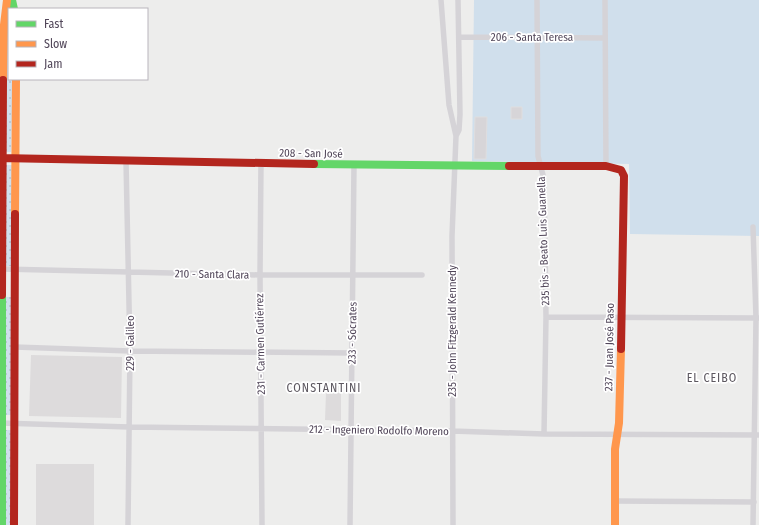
<svg xmlns="http://www.w3.org/2000/svg" width="759" height="525" viewBox="0 0 759 525" font-family="'Fira Sans Condensed',sans-serif">
  <style>
    .education { fill: #dddbdc }
    .grass { fill: #d0dfec }
    .park { fill: url(#park-dots) }
    .building { fill: #d7d5d8; stroke: #dfdedf }
    .lines { fill: none; stroke-linecap: round; stroke-linejoin: round }
    .street { stroke: #d5d3d7; stroke-width: 5.5 }
    .fast { stroke: #63d668; stroke-width: 8 }
    .slow { stroke: #ff974d; stroke-width: 8 }
    .jam { stroke: #b3261e; stroke-width: 8 }
    .labels { text-anchor: middle; stroke-width: 3.5; stroke-linejoin: round; paint-order: stroke }
    .street-label { font-size: 11px; fill: #504558; stroke: #fff }
    .neighbourhood-label { font-size: 12px; letter-spacing: 1px; fill: #5d5860; stroke: #fff }
  </style>
  <defs>
    <pattern id="park-dots" width="8" height="8" patternUnits="userSpaceOnUse"><rect width="8" height="8" fill="#d0dfec"/><path d="M2 2h.1M6 6h.1" fill="none" stroke="#b4c1cc" stroke-width="1.8" stroke-linecap="round"/></pattern>
  </defs>
  <rect width="100%" height="100%" fill="#ededec"/>
  <path class="education" d="M 31,355 L 122,357 L 121,418 L 29,416 Z
    M 326,393 L 341,393 L 341,421 L 325,420 Z
    M 36,464 L 94,464 L 94,525 L 36,525 Z"/>
  <path class="grass" d="M 474,0 L 759,0 L 759,236 L 630,234 L 629,164 L 472,161 Z"/>
  <path class="park" d="M 7,27 L 9,27 L 9,79 L 13,79 L 11,152 L 5,152 Z
    M 4,165 L 12,165 L 11,266 L 5,266 Z
    M 6,297 L 12,297 L 11,415 L 4,415 Z
    M 4,430 L 11,430 L 11,525 L 4,525 Z"/>
  <path class="building" d="M 511,107 L 522,107 L 522,119 L 511,119 Z
    M 475,117 L 487,117 L 486,159 L 474,159 Z"/>
  <g class="lines">
    <path class="street" d="M 441,0 L 449,105 L 456,136 L 452,236 L 453,525
      M 537,0 L 538,156 L 544,179 L 546,317 L 544,434
      M 605,0 L 606,166
      M 459,37 L 605,38
      M 456,136 L 459,130 L 460,114 L 458,0
      M 126,161 L 130,351 L 128,525
      M 261,162 L 260,275 L 262,525
      M 753,227 L 756,318 L 753,525
      M 2,269 L 260,275 L 422,275
      M 546,317 L 759,318
      M 15,347 L 130,351 L 352,353
      M 0,423 L 129,427 L 452,431 L 544,434 L 759,435
      M 615,501 L 754,502
      M 350,525 L 354,165"/>
    <path class="fast" d="M 12,0 L 14,9
      M 314,164 L 509,166
      M 2,295 L 2,525"/>
    <path class="slow" d="M 3,80 L 4,25 L 7,0
      M 15,214 L 16,79
      M 615,525 L 615,449 L 619,423 L 621,349"/>
    <path class="jam" d="M 0,158 L 314,164
      M 509,166 L 606,166 L 621,170 L 624,176 L 621,349
      M 2,295 L 3,80
      M 14,525 L 15,214"/>
  </g>
  <g class="labels">
    <g class="street-label">
      <text x="532" y="41">206 - Santa Teresa</text>
      <text transform="translate(311 153) rotate(1)" y="4">208 - San José</text>
      <text transform="translate(543 241) rotate(-92)" y="4">235 bis - Beato Luis Guanella</text>
      <text transform="translate(212 274) rotate(1)" y="4">210 - Santa Clara</text>
      <text transform="translate(452 331) rotate(-90)" y="4">235 - John Fitzgerald Kennedy</text>
      <text transform="translate(352 333) rotate(-89)" y="4">233 - Sócrates</text>
      <text transform="translate(130 343) rotate(-90)" y="4">229 - Galileo</text>
      <text transform="translate(260 344) rotate(-91)" y="4">231 - Carmen Gutiérrez</text>
      <text transform="translate(609 347) rotate(-89)" y="4">237 - Juan José Paso</text>
      <text transform="translate(379 430) rotate(1)" y="4">212 - Ingeniero Rodolfo Moreno</text>
    </g>
    <g class="neighbourhood-label">
      <text x="712" y="382">EL CEIBO</text>
      <text x="324" y="392">CONSTANTINI</text>
    </g>
  </g>
  <rect x="8" y="8" width="140" height="72" fill="#ffffff" stroke="#b9b5bc"/>
  <rect x="16" y="21" width="20" height="6" fill="#63d668" stroke="#b9b5bc"/>
  <text x="44" y="28" font-size="12" fill="#504558">Fast</text>
  <rect x="16" y="41" width="20" height="6" fill="#ff974d" stroke="#b9b5bc"/>
  <text x="44" y="48" font-size="12" fill="#504558">Slow</text>
  <rect x="16" y="61" width="20" height="6" fill="#b3261e" stroke="#b9b5bc"/>
  <text x="44" y="68" font-size="12" fill="#504558">Jam</text>
</svg>
